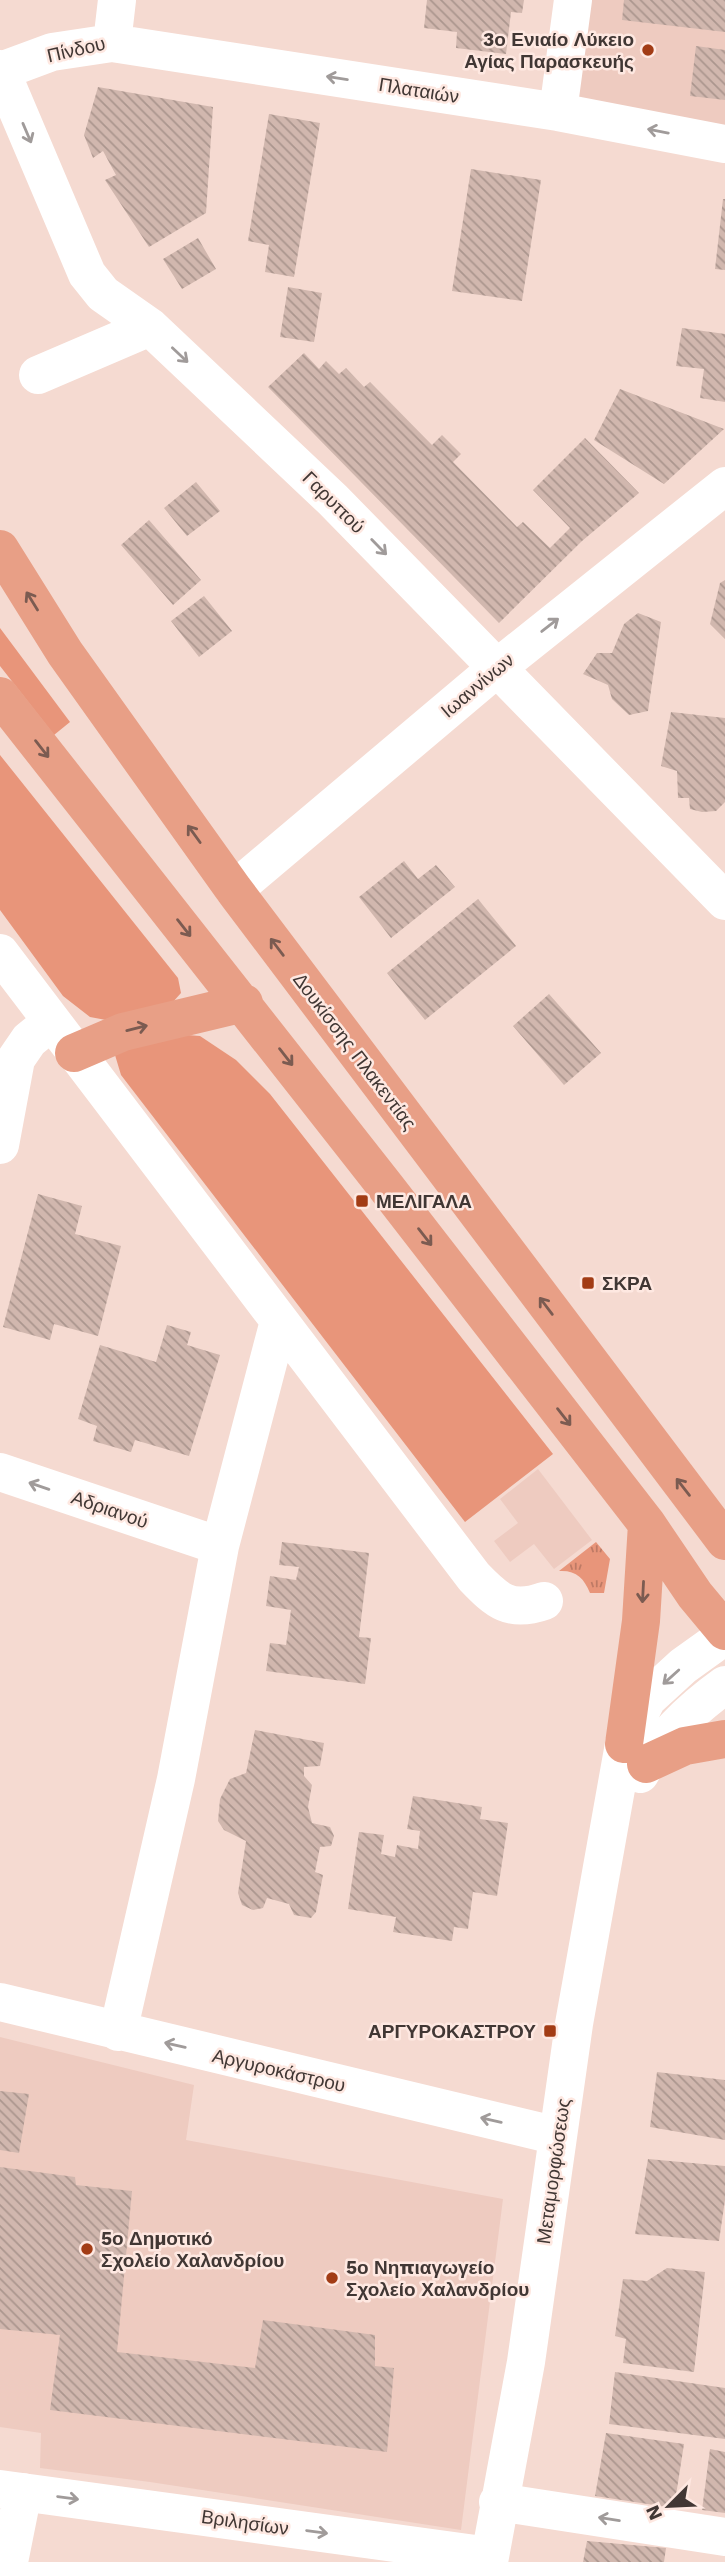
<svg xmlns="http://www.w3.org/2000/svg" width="725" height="2562" viewBox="0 0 725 2562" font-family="'Work Sans',sans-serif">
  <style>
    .built { fill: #eecbc0 }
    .grass { fill: url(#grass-tufts) }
    .green { fill: #e8957a }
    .building { fill: url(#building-back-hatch) }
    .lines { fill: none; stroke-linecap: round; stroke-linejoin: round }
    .minor { stroke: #fff; stroke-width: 38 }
    .major { stroke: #e89f86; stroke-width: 38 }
    .oneway { stroke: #a09b9a }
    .oneway2 { stroke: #7b5b51 }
    .poi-dot { fill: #a23c15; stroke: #fee8e1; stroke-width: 2.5 }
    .labels { text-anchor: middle; stroke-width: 5; stroke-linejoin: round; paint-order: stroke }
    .poi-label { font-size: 19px; font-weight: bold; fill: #413734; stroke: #fee8e1; text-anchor: start }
    .street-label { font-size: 19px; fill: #413734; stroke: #fee8e1 }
  </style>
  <defs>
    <pattern id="grass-tufts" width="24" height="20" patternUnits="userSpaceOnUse" patternTransform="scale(1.75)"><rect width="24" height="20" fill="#e8957a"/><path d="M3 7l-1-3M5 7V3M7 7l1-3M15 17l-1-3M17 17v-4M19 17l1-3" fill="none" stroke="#be7a65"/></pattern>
    <pattern id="building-back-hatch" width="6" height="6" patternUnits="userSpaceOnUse" patternTransform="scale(1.75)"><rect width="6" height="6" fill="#d1b7ae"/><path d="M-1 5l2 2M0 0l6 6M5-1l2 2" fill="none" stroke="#ab968e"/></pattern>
  </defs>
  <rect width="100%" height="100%" fill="#f5dad1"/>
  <path class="built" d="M 577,0 L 725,0 L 725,128 L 564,100 Z
    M 538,1469 L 592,1540 L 554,1569 L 534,1544 L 510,1562 L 494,1541 L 518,1523 L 500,1499 Z
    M 0,2037 L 194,2085 L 186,2140 L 503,2199 L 461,2530 L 150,2482 L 40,2468 L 41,2433 L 0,2427 Z"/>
  <path class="grass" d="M 596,1542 L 610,1559 L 604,1593 L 590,1593 C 584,1578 576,1570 559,1571 Z"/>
  <path class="green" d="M 0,628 L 70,722 L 54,735 L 0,666 Z
    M 0,755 L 178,978 L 181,993 L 172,1003 L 106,1020 L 90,1017 L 63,996 L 0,910 Z
    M 163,1033 L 200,1036 L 236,1060 L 270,1094 L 553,1454 L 465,1522 L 121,1075 L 115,1055 Z"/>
  <path class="building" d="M 427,0 L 524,0 L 522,13 L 511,12 L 506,54 L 456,48 L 457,32 L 424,28 Z
    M 624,0 L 725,0 L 725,32 L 622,20 Z
    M 696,46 L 725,50 L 725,100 L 690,96 Z
    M 98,87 L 213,107 L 206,213 L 149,247 L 105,180 L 116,175 L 103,151 L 93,158 L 84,135 Z
    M 269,114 L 320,123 L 294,277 L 265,272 L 269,245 L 248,241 Z
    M 471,169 L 541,180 L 522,301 L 452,291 Z
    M 723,199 L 725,199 L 725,270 L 715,269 Z
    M 198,238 L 216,269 L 182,289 L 163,259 Z
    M 288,287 L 322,293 L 314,342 L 280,337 Z
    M 682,328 L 725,334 L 725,402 L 700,398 L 704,369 L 676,366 Z
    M 304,353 L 319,369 L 326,361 L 339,374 L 346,368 L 364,387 L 370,382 L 432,445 L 442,435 L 461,454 L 453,462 L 517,527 L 523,522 L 550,548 L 570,528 L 533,490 L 585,438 L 639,493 L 582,541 L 499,623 L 268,387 Z
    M 620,389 L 724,429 L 664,484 L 594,440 Z
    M 196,482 L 220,511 L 187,536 L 164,508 Z
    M 149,520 L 201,580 L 173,605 L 121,545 Z
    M 725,580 L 725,639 L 710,624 L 720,583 Z
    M 204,596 L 232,631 L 199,657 L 171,621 Z
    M 638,613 L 661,622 L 648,711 L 629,715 L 612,699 L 608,685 L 583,674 L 597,653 L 612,653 L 624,624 Z
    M 671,712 L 725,718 L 725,802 L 716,811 L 702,812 L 690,809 L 689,798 L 678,798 L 677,771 L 661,766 Z
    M 404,861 L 418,879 L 436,865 L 455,887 L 391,938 L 359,897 Z
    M 478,899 L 516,946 L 425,1020 L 387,973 Z
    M 549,994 L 601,1053 L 564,1085 L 513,1026 Z
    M 38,1194 L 82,1206 L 75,1234 L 121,1246 L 98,1336 L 54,1324 L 50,1340 L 3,1327 Z
    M 167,1325 L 191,1332 L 187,1345 L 220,1355 L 189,1456 L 135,1440 L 131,1452 L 93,1441 L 97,1426 L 78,1419 L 100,1345 L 156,1362 Z
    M 282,1542 L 369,1553 L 359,1637 L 371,1638 L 365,1684 L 266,1671 L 270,1643 L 286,1645 L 291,1610 L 266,1606 L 270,1576 L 296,1580 L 299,1567 L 279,1565 Z
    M 255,1730 L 324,1743 L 320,1766 L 304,1767 L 304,1776 L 312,1785 L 308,1807 L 312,1823 L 330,1827 L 334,1836 L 331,1846 L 320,1847 L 315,1872 L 323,1875 L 316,1912 L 311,1918 L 294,1915 L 289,1904 L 267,1898 L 263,1908 L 253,1910 L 242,1905 L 238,1893 L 246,1841 L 224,1830 L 218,1821 L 220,1799 L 230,1779 L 246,1773 Z
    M 413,1796 L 482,1807 L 480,1819 L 508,1823 L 497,1896 L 473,1892 L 468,1929 L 454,1927 L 452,1941 L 393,1932 L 396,1917 L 348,1909 L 359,1832 L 384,1835 L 381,1854 L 395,1857 L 397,1845 L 418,1849 L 420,1831 L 407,1829 Z
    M 657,2072 L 725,2080 L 725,2140 L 650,2127 Z
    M 0,2091 L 29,2094 L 19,2153 L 0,2150 Z
    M 648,2159 L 725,2166 L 725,2200 L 719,2241 L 635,2234 Z
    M 0,2167 L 75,2177 L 76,2185 L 132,2191 L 117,2352 L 255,2368 L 263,2320 L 375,2335 L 375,2366 L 394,2368 L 387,2452 L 50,2410 L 60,2335 L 0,2329 Z
    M 667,2268 L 705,2272 L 694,2372 L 623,2363 L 626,2339 L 615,2336 L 623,2279 L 647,2281 Z
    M 615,2372 L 725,2388 L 725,2439 L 609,2424 Z
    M 606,2433 L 684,2444 L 674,2508 L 595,2496 Z
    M 710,2449 L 725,2452 L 725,2513 L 702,2510 Z
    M 587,2541 L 666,2548 L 664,2562 L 583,2562 Z"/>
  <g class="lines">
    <path class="minor" d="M 112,43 L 558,112 L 725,144
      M 0,69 L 87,274 L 103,294 L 150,327 L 333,500 L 725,901
      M 1,71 L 52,52 L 112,43 L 117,0
      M 558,112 L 573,0
      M 38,375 L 150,327
      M 234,890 L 497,668 L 725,486
      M 0,953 L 474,1577 C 497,1601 510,1613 544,1601
      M 0,1145 L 16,1059 L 29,1040 L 51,1022
      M 0,1472 L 220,1546
      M 640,1774 C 662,1737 690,1710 725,1685
      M 0,2002 L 558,2136
      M 118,2032 L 176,1779 L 220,1546 L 279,1321
      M 0,2489 L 490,2556
      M 498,2502 L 725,2537
      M 9,2562 L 23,2492
      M 489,2562 L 526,2362 L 574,2024 L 624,1744 L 647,1699 L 683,1666 L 725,1636"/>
    <path class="major" d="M 0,549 L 65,653 L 234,890 L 725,1541
      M 0,696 L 386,1187 L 647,1524 L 695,1595 L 725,1631
      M 74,1053 L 123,1032 L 244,1003
      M 624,1744 L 641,1621 L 647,1524
      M 646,1764 L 685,1746 L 725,1739"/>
  </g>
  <defs><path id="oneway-shaft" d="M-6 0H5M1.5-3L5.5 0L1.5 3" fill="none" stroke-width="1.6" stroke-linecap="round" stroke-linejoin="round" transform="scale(1.75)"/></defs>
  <g class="oneway">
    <use href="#oneway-shaft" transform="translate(337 78) rotate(-171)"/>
    <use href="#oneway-shaft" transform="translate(658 131) rotate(-169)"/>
    <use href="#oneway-shaft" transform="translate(27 133) rotate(67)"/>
    <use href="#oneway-shaft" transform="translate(180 355) rotate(43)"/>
    <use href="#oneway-shaft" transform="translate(379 547) rotate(46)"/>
    <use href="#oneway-shaft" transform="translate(550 625) rotate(-38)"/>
    <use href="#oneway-shaft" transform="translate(39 1486) rotate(-161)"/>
    <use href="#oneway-shaft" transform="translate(671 1677) rotate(138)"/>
    <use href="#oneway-shaft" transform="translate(175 2045) rotate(-167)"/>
    <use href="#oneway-shaft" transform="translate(491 2120) rotate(-167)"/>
    <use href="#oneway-shaft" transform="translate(68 2498) rotate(8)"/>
    <use href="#oneway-shaft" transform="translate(609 2519) rotate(-171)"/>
    <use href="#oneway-shaft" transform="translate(317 2532) rotate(8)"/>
  </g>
  <g class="oneway2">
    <use href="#oneway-shaft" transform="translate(32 601) rotate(-122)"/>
    <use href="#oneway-shaft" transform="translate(42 749) rotate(52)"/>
    <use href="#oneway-shaft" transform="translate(194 834) rotate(-126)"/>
    <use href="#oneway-shaft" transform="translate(184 928) rotate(52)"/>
    <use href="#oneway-shaft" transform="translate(277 947) rotate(-127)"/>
    <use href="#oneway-shaft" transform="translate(137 1028) rotate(-14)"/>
    <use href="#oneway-shaft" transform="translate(286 1057) rotate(52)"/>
    <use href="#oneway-shaft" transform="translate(425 1237) rotate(52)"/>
    <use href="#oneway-shaft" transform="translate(546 1306) rotate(-127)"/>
    <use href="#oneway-shaft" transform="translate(564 1417) rotate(52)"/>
    <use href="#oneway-shaft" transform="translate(683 1487) rotate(-128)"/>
    <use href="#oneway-shaft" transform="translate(643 1592) rotate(93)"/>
  </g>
  <g class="poi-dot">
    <circle cx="648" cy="50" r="7"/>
    <rect x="355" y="1194" width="14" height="14" rx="3.5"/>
    <rect x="581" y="1276" width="14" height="14" rx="3.5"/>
    <rect x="543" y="2024" width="14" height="14" rx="3.5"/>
    <circle cx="87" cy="2249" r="7"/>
    <circle cx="332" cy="2278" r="7"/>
  </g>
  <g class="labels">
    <g class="poi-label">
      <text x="634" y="46" text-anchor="end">3ο Ενιαίο Λύκειο<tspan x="634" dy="22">Αγίας Παρασκευής</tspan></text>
      <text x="376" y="1208">ΜΕΛΙΓΑΛΑ</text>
      <text x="602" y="1290">ΣΚΡΑ</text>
      <text x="536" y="2038" text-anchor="end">ΑΡΓΥΡΟΚΑΣΤΡΟΥ</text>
      <text x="101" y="2245">5ο Δημοτικό<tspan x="101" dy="22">Σχολείο Χαλανδρίου</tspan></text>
      <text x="346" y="2274">5ο Νηπιαγωγείο<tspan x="346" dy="22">Σχολείο Χαλανδρίου</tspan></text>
    </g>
    <g class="street-label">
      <text transform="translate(76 49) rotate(-13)" y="7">Πίνδου</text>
      <text transform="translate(419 90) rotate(9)" y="7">Πλαταιών</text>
      <text transform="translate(334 502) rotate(45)" y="7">Γαρυττού</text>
      <text transform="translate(477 685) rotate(-40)" y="7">Ιωαννίνων</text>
      <text transform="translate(355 1051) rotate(53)" y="7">Δουκίσσης Πλακεντίας</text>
      <text transform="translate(110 1509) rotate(19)" y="7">Αδριανού</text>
      <text transform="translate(279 2070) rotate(13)" y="7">Αργυροκάστρου</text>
      <text transform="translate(553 2171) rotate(-82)" y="7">Μεταμορφώσεως</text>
      <text transform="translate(245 2522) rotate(8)" y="7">Βριλησίων</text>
    </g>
  </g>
  <g transform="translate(669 2506) rotate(246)" stroke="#fee8e1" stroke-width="5" paint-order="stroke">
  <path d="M0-5L12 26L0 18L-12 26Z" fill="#413734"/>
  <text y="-10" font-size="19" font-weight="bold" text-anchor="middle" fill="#413734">N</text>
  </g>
</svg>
